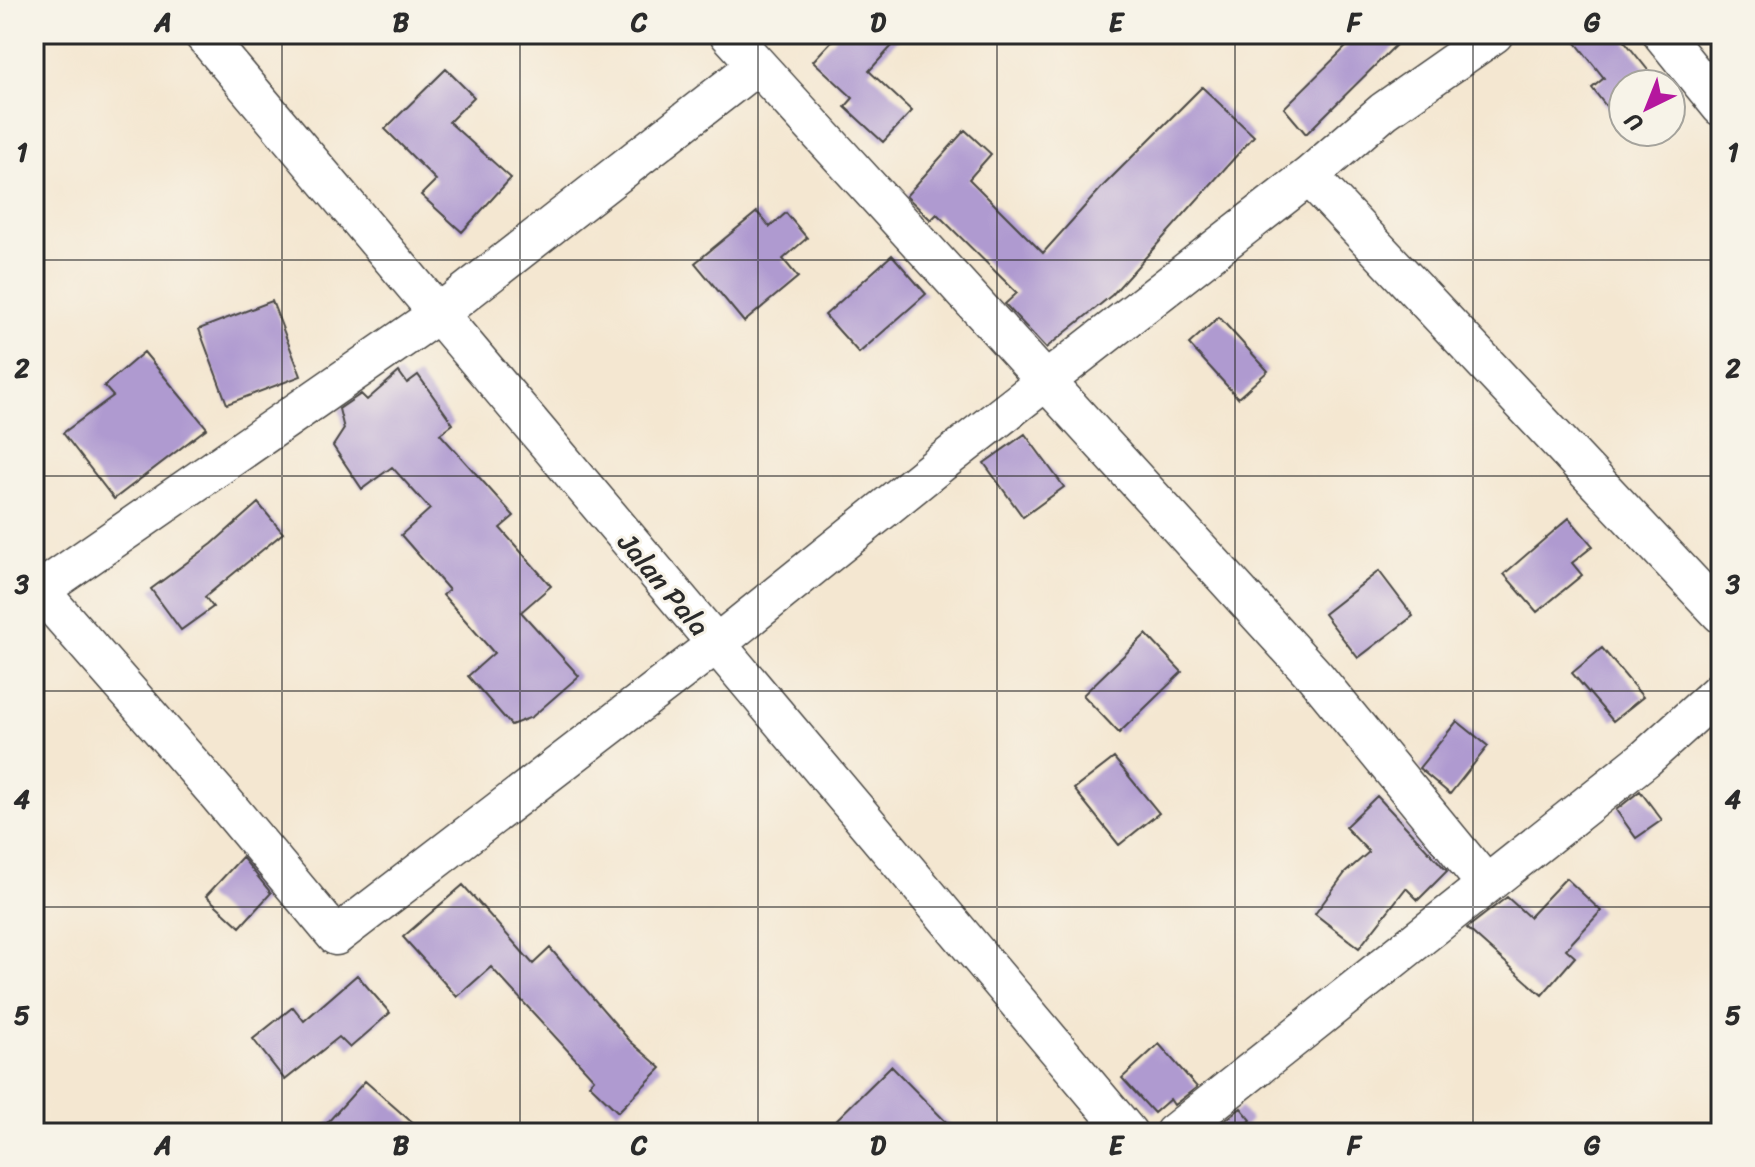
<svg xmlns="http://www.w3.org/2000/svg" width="1755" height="1167" viewBox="0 0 1755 1167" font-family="Sriracha,sans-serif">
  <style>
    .building { fill: #af9ad0 }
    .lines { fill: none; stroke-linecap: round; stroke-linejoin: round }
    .minor-casing { stroke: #494744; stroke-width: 41 }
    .minor { stroke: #fff; stroke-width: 38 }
    .grid { fill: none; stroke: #2b2b2b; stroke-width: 2; stroke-opacity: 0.55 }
    .labels { text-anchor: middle; stroke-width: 6; stroke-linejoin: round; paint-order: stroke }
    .street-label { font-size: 28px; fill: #2b2b2b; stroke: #f7f3e8 }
    .neatline { fill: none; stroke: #2b2b2b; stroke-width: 3 }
    .grid-label { font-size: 26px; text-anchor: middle; font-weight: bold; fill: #2b2b2b }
  </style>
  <rect width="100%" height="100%" fill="#f7f3e8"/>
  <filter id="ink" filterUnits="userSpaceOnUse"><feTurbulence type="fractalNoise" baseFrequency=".0125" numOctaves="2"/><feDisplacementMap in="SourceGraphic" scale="16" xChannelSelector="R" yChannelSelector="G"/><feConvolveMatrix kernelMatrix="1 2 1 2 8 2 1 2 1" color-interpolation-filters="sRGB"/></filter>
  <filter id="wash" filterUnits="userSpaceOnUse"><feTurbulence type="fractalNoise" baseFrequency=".006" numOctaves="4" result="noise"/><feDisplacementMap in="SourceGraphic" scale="32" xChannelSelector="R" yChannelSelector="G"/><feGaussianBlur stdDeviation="1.8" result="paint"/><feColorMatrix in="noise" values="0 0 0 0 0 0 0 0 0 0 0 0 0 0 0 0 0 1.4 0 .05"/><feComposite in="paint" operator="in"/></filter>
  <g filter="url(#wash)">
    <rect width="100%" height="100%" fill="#f4e7d1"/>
    <g id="blocks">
      <path class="building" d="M 838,34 L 903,34 L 869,71 L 912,111 L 883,142 L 845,107 L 853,98 L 813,61 Z
        M 1359,34 L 1407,34 L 1306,134 L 1284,108 Z
        M 1569,34 L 1619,34 L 1659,84 L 1623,84 L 1623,128 L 1592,88 L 1604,78 Z
        M 446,69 L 474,97 L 449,122 L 511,178 L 462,232 L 421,195 L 436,180 L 385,129 Z
        M 1202,87 L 1254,136 L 1112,295 L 1046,348 L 1005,304 L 1017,293 L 937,214 L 931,220 L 906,196 L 965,130 L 991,154 L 969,179 L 1043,253 L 1103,186 Z
        M 757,212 L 770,227 L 786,213 L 807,238 L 783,259 L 798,277 L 744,322 L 695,263 Z
        M 892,255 L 926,294 L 859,353 L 825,315 Z
        M 272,301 L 301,376 L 227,404 L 199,329 Z
        M 1219,317 L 1268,371 L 1238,398 L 1189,344 Z
        M 144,352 L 207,428 L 114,499 L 63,433 L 113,396 L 104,386 Z
        M 399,372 L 407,383 L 418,375 L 453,424 L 440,434 L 514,516 L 500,528 L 551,586 L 521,612 L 579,676 L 532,717 L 511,725 L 468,676 L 494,653 L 443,595 L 449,590 L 401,535 L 430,509 L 392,467 L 362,489 L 333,446 L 344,429 L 339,409 L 361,394 L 367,400 Z
        M 1025,434 L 1064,487 L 1023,517 L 984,463 Z
        M 258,503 L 283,533 L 205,597 L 213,607 L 181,630 L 151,589 L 212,544 Z
        M 1569,518 L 1593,546 L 1572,563 L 1582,575 L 1537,612 L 1504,574 Z
        M 1379,571 L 1413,616 L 1358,658 L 1324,614 Z
        M 1146,634 L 1182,672 L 1119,733 L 1083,695 Z
        M 1602,648 L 1643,697 L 1613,721 L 1572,673 Z
        M 1457,721 L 1488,746 L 1450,794 L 1419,768 Z
        M 1114,758 L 1159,813 L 1119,845 L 1074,789 Z
        M 1640,791 L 1662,820 L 1636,838 L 1616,810 Z
        M 1377,796 L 1447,871 L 1418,900 L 1406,888 L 1359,948 L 1315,914 L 1345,873 L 1369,852 L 1345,827 Z
        M 242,857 L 271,893 L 240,927 L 206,896 Z
        M 1566,878 L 1601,911 L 1566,949 L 1575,957 L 1542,995 L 1467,928 L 1507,897 L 1529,917 Z
        M 463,885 L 533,964 L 550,948 L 630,1041 L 661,1068 L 618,1112 L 589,1084 L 594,1079 L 491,967 L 457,997 L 403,937 Z
        M 357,975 L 390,1013 L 350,1048 L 339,1037 L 285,1080 L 253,1039 L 293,1007 L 304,1021 Z
        M 1159,1044 L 1197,1087 L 1174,1105 L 1170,1099 L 1154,1113 L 1122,1078 Z
        M 891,1066 L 957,1133 L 823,1133 Z
        M 365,1081 L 424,1133 L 318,1133 Z
        M 1241,1108 L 1251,1120 L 1238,1133 L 1209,1133 Z"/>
    </g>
  </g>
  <g filter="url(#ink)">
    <use href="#blocks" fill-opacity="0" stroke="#494744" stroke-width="2"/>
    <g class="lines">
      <g class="minor-casing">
        <path id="minor" d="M 203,34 L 1128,1133
          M 729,34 L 1315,676 L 1485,883
          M 1662,34 L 1721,107
          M 1309,176 L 1721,614
          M 34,584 L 215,791 L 336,936 L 715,645 L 941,463 L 1309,176 L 1384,111 L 1494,34
          M 39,591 L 438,314 L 757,65
          M 1174,1133 L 1646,758 L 1721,690"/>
      </g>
      <use href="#minor" class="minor"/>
    </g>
  </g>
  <path class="grid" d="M 282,34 L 282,1133M 520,34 L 520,1133M 758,34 L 758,1133M 997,34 L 997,1133M 1235,34 L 1235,1133M 1473,34 L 1473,1133M 34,260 L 1721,260M 34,476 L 1721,476M 34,691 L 1721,691M 34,907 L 1721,907"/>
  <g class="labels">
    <g class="street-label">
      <text transform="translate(664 584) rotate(50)" y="10">Jalan Pala</text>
    </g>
  </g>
  <rect width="1755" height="1167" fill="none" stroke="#f7f3e8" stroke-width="88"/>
  <g transform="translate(1647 108) rotate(223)"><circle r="38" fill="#f7f3e8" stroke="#a5a39c" stroke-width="2"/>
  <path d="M0-6L14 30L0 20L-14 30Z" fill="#b5179e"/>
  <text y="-12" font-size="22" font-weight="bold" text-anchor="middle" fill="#2b2b2b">U</text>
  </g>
  <rect x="44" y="44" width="1667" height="1079" class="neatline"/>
  <g class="grid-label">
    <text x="163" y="31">A</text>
    <text x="401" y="31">B</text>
    <text x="639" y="31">C</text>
    <text x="878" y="31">D</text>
    <text x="1116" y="31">E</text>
    <text x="1354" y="31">F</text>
    <text x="1592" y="31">G</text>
    <text x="22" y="161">1</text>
    <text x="1733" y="161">1</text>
    <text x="22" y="377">2</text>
    <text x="1733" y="377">2</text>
    <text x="22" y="593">3</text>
    <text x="1733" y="593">3</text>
    <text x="22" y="808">4</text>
    <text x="1733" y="808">4</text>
    <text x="22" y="1024">5</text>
    <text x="1733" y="1024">5</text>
    <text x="163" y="1154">A</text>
    <text x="401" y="1154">B</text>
    <text x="639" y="1154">C</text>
    <text x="878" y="1154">D</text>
    <text x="1116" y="1154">E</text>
    <text x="1354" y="1154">F</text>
    <text x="1592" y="1154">G</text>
  </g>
</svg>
